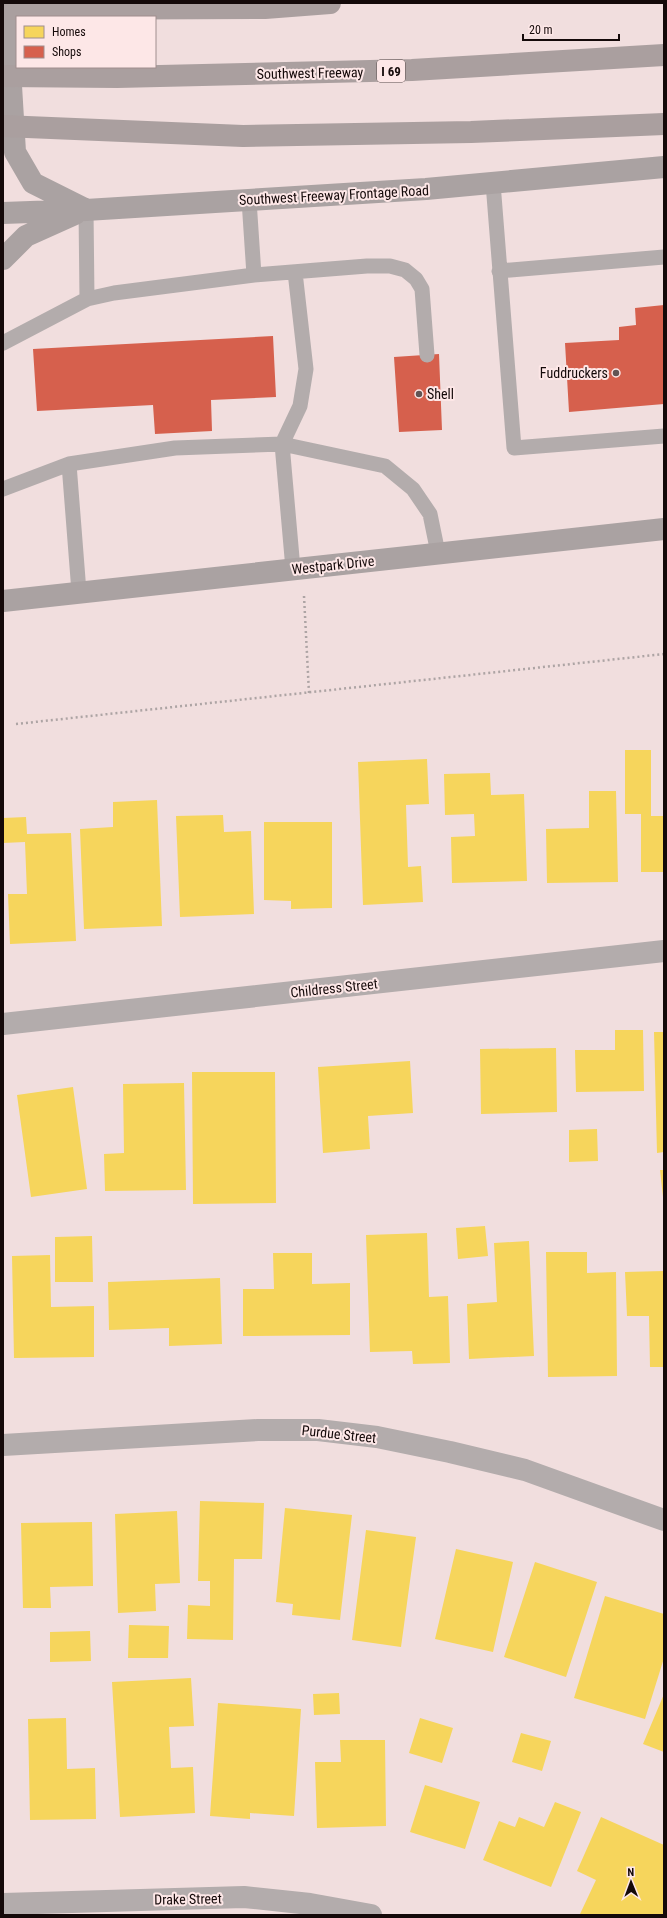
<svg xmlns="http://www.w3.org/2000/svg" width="667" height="1918" viewBox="0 0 667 1918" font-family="'Roboto Condensed',sans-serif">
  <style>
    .homes { fill: #f6d55c }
    .shops { fill: #d6604d }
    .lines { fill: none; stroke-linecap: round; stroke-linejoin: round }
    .path { stroke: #ada4a4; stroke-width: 2.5; stroke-dasharray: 2 3; stroke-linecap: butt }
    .lane { stroke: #b3acac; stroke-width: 15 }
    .street { stroke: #b3acac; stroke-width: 22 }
    .secondary { stroke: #aaa2a2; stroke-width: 22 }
    .highway { stroke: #aa9f9f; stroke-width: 22 }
    .poi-dot { fill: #615454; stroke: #fde7e7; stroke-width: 1.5 }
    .labels { text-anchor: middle; stroke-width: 4; stroke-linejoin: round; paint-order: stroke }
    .shield { fill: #fde7e7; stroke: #5a4c4c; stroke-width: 1 }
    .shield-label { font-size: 13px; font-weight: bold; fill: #140909 }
    .street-label { font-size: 14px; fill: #140909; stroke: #fde7e7 }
    .poi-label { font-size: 14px; fill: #140909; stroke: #fde7e7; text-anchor: end }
  </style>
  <rect width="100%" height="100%" fill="#f1dede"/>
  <path class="homes" d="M 625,750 L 651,750 L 651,816 L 664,816 L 664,872 L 641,872 L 641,814 L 625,814 Z
    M 427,759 L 429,804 L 406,805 L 408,867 L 421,866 L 423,902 L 363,905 L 358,762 Z
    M 490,773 L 491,795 L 524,794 L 527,881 L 452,883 L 451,837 L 475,836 L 474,814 L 445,815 L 444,774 Z
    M 589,791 L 616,791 L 618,882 L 547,883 L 546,829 L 589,828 Z
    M 157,800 L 162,926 L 84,929 L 80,829 L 113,827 L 113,802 Z
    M 223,815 L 224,832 L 251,831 L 254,914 L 180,917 L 176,816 Z
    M 26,817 L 27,834 L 71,833 L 76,941 L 10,944 L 8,894 L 27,894 L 25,842 L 3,843 L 3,818 Z
    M 264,822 L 332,822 L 332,908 L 291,909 L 291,901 L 264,900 Z
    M 615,1030 L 643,1030 L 644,1091 L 576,1092 L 575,1050 L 615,1050 Z
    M 654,1032 L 664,1032 L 664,1152 L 657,1153 Z
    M 556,1048 L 557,1112 L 481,1114 L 480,1049 Z
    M 410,1061 L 413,1113 L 368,1116 L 370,1149 L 323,1153 L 318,1067 Z
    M 192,1072 L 275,1072 L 276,1203 L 193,1204 Z
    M 184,1083 L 186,1190 L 105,1191 L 104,1154 L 124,1153 L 123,1084 Z
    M 73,1087 L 87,1189 L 31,1197 L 17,1095 Z
    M 597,1129 L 598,1161 L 569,1162 L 569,1130 Z
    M 660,1170 L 664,1170 L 664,1197 L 663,1197 Z
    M 485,1226 L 488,1256 L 458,1259 L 456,1228 Z
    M 427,1233 L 429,1297 L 448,1296 L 450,1363 L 413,1364 L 412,1351 L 370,1352 L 366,1235 Z
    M 92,1236 L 93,1282 L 55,1282 L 55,1237 Z
    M 529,1241 L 534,1356 L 469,1359 L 467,1304 L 497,1302 L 494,1243 Z
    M 546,1252 L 587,1252 L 587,1273 L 616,1272 L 617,1376 L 548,1377 Z
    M 273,1253 L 312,1253 L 312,1284 L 350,1283 L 350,1335 L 243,1336 L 243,1289 L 274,1289 Z
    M 50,1255 L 51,1307 L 94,1306 L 94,1357 L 14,1358 L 12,1256 Z
    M 664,1271 L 664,1367 L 650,1367 L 649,1316 L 627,1316 L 625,1272 Z
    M 220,1278 L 222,1344 L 169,1346 L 169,1328 L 109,1330 L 108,1282 Z
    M 200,1501 L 264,1503 L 262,1559 L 234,1559 L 233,1640 L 187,1639 L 188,1605 L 210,1606 L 210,1581 L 198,1581 Z
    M 285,1508 L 352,1515 L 340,1620 L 292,1615 L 293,1604 L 276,1602 Z
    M 177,1511 L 180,1583 L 155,1584 L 156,1611 L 118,1613 L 115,1514 Z
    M 92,1522 L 93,1586 L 50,1587 L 51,1608 L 23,1608 L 21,1523 Z
    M 366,1530 L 416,1537 L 401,1647 L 352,1640 Z
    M 456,1549 L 513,1562 L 493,1652 L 435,1639 Z
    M 535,1562 L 597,1582 L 566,1677 L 504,1657 Z
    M 605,1596 L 664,1614 L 664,1658 L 645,1719 L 574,1698 Z
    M 129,1625 L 169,1626 L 168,1658 L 128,1658 Z
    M 90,1631 L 91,1661 L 50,1662 L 50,1632 Z
    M 191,1678 L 194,1726 L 169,1727 L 171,1768 L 193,1767 L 195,1813 L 120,1817 L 112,1682 Z
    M 339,1693 L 340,1714 L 314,1715 L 313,1694 Z
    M 664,1694 L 664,1752 L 643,1744 Z
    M 218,1703 L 301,1709 L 294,1816 L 250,1813 L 250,1819 L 210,1816 Z
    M 66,1718 L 67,1769 L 95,1768 L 96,1819 L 30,1820 L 28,1719 Z
    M 420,1718 L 453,1728 L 442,1763 L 409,1753 Z
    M 521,1733 L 551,1741 L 542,1771 L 512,1762 Z
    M 340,1740 L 385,1740 L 386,1826 L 317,1828 L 315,1762 L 341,1762 Z
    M 425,1785 L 480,1802 L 465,1849 L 410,1832 Z
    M 555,1802 L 581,1812 L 551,1887 L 483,1860 L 499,1821 L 515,1827 L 519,1817 L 544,1827 Z
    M 601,1817 L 664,1845 L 664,1915 L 580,1914 L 596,1880 L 577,1871 Z"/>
  <path class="shops" d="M 664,305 L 664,404 L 569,412 L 565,343 L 619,340 L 619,327 L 636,325 L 635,308 Z
    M 273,336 L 276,397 L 211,400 L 212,431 L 155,434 L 153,405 L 37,411 L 33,349 Z
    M 439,354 L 442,430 L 399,432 L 394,357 Z"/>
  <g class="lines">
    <path class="path" d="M 304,596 L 309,693
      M 16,724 L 664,654"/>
    <path class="lane" d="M 493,183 L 514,448 L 664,436
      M 249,200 L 254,275 L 367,266 L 390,266 L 405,270 L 416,279 L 422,289 L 427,355
      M 86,210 L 87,299
      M 499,271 L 664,257
      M 3,343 L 87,299 L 114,293 L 254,275
      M 69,464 L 79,592
      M 3,489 L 69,464 L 175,448 L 282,444 L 385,466 L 413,489 L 430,514 L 438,553
      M 293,569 L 282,444 L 300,406 L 306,369 L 295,272"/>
    <path class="street" d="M 3,1024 L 664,951
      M 3,1445 L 258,1430 L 318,1430 L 377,1437 L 450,1452 L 525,1470 L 664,1520
      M 3,1904 L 244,1897 L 310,1904 L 371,1915"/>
    <path class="secondary" d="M 6,3 L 15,152 L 33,183 L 85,209
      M 3,213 L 86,210 L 426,189 L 664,167
      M 3,259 L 26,236 L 75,214
      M 3,601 L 664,529"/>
    <path class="highway" d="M 3,9 L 265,8 L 330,3
      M 3,76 L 117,77 L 412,70 L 664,55
      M 3,126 L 243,136 L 471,132 L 664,124"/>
  </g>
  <g class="poi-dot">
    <circle cx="616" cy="373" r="4"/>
    <circle cx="419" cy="394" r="4"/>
  </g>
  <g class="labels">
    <rect class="shield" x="377" y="60" width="28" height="22" rx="3"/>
    <g class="shield-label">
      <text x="391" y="76">I 69</text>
    </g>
    <g class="street-label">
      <text transform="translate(310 73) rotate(-1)" y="5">Southwest Freeway</text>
      <text transform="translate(334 195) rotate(-3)" y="5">Southwest Freeway Frontage Road</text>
      <text transform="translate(333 565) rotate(-6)" y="5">Westpark Drive</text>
      <text transform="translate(334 988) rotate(-6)" y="5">Childress Street</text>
      <text transform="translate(339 1434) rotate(6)" y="5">Purdue Street</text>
      <text transform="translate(188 1899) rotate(-1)" y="5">Drake Street</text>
    </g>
    <g class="poi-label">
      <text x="608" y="378">Fuddruckers</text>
      <text x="427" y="399" text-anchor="start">Shell</text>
    </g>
  </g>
  <rect width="667" height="1918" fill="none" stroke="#140909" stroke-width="8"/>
  <rect x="16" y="16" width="140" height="52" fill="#fde7e7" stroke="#a08e8e"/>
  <rect x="24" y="26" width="20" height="12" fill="#f6d55c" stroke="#a08e8e"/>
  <text x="52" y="36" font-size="12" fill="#140909">Homes</text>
  <rect x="24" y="46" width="20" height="12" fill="#d6604d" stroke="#a08e8e"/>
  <text x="52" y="56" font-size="12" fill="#140909">Shops</text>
  <g transform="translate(631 1882) rotate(359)" stroke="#fde7e7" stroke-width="3" paint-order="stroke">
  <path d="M0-3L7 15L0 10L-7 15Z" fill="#140909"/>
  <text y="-6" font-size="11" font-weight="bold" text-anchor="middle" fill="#140909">N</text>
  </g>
  <path d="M523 34v6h96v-6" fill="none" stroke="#140909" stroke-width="2"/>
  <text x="529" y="34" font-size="12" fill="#140909" stroke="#fde7e7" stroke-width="3" paint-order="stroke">20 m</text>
</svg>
